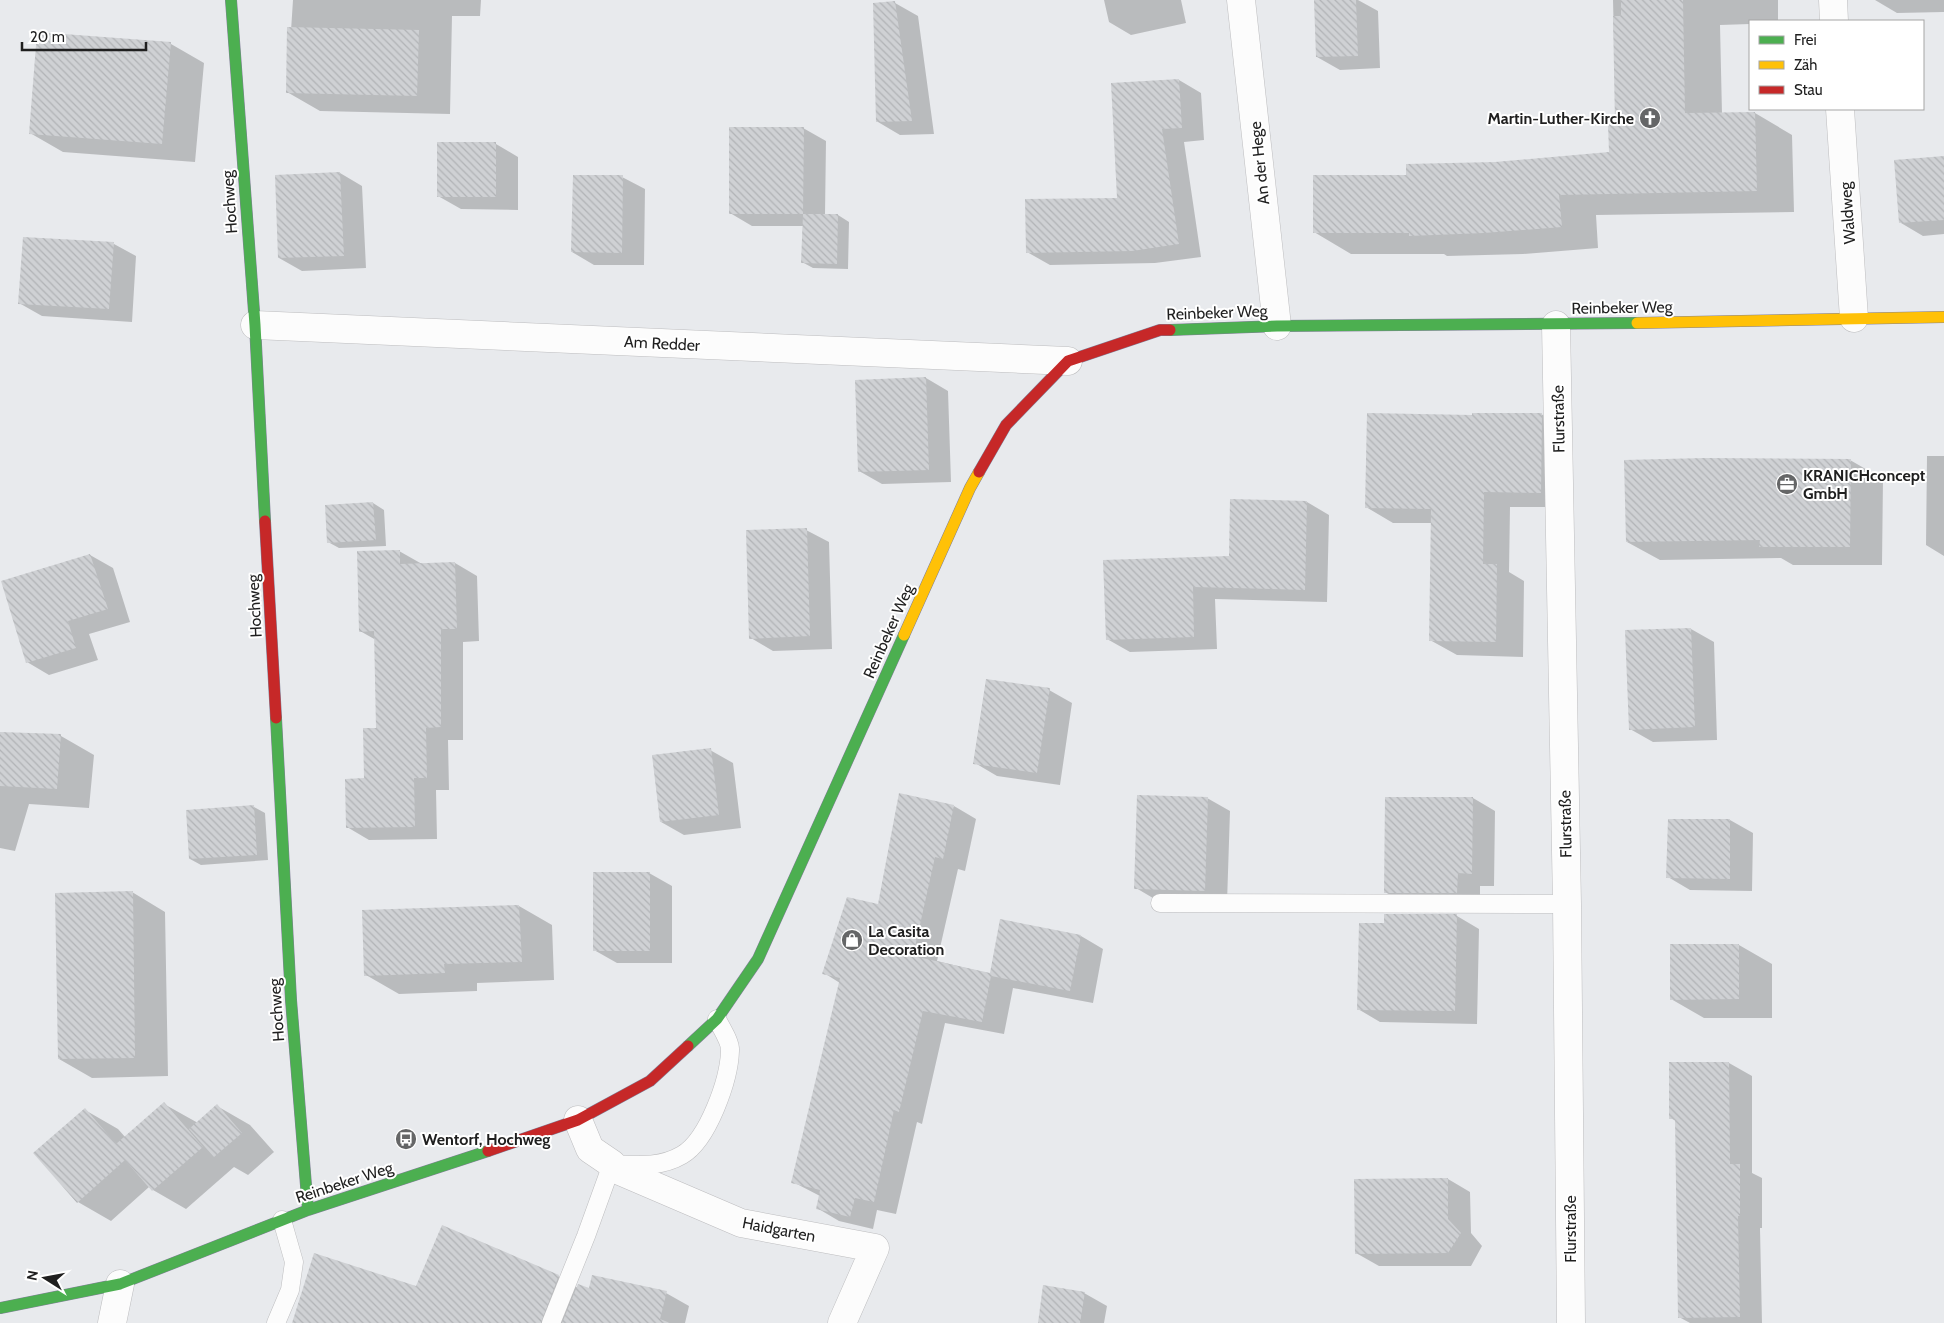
<svg xmlns="http://www.w3.org/2000/svg" width="1944" height="1323" viewBox="0 0 1944 1323" font-family="Cabin,sans-serif">
  <style>
    .shadow { fill: #0003 }
    .building { fill: url(#building-back-hatch) }
    .lines { fill: none; stroke-linecap: round; stroke-linejoin: round }
    .lane-casing { stroke: #bdbdbf; stroke-width: 19 }
    .street-casing { stroke: #bdbdbf; stroke-width: 29 }
    .fast-casing { stroke: #818098; stroke-width: 12 }
    .slow-casing { stroke: #818098; stroke-width: 12 }
    .jam-casing { stroke: #818098; stroke-width: 12 }
    .lane { stroke: #fcfcfc; stroke-width: 18 }
    .street { stroke: #fcfcfc; stroke-width: 28 }
    .fast { stroke: #4caf50; stroke-width: 11 }
    .slow { stroke: #ffc107; stroke-width: 11 }
    .jam { stroke: #c62828; stroke-width: 11 }
    .labels { text-anchor: middle; stroke-width: 4; stroke-linejoin: round; paint-order: stroke }
    .poi-label { font-size: 16px; font-weight: bold; fill: #1f1f1f; stroke: #fff; text-anchor: start }
    .street-label { font-size: 16px; fill: #1f1f1f; stroke: #fff }
  </style>
  <defs>
    <pattern id="building-back-hatch" width="6" height="6" patternUnits="userSpaceOnUse" patternTransform="scale(1.25)"><rect width="6" height="6" fill="#cfd1d4"/><path d="M-1 5l2 2M0 0l6 6M5-1l2 2" fill="none" stroke="#b1b3b6"/></pattern>
  </defs>
  <rect width="100%" height="100%" fill="#e8eaed"/>
  <path class="shadow" d="M 293,0 L 481,0 L 480,16 L 452,16 L 450,114 L 320,111 L 287,92 Z
    M 1104,0 L 1181,0 L 1186,23 L 1131,35 L 1109,22 Z
    M 1316,0 L 1358,0 L 1378,11 L 1380,68 L 1340,70 L 1317,57 Z
    M 1613,0 L 1778,0 L 1778,21 L 1750,21 L 1750,24 L 1720,25 L 1722,114 L 1755,113 L 1792,135 L 1794,212 L 1596,215 L 1598,248 L 1523,254 L 1447,256 L 1444,254 L 1351,254 L 1314,232 L 1408,176 L 1495,163 L 1610,154 L 1616,126 Z
    M 1875,0 L 1944,0 L 1944,12 L 1897,13 Z
    M 895,3 L 918,16 L 934,134 L 900,135 L 878,122 Z
    M 171,44 L 204,63 L 195,162 L 63,152 L 30,133 Z
    M 1179,80 L 1201,93 L 1204,140 L 1184,142 L 1201,257 L 1155,263 L 1050,265 L 1027,252 L 1119,199 Z
    M 803,128 L 826,141 L 825,215 L 838,215 L 849,222 L 848,269 L 813,268 L 802,262 L 803,226 L 752,226 L 730,213 Z
    M 496,144 L 518,157 L 518,210 L 461,209 L 438,196 Z
    M 1944,158 L 1944,234 L 1923,236 L 1901,223 Z
    M 340,173 L 362,186 L 366,268 L 302,271 L 279,258 Z
    M 622,177 L 645,189 L 644,265 L 594,265 L 572,252 Z
    M 114,244 L 136,256 L 132,322 L 42,316 L 19,303 Z
    M 926,378 L 948,391 L 951,482 L 882,484 L 859,471 Z
    M 1541,414 L 1568,429 L 1567,507 L 1510,507 L 1509,572 L 1524,581 L 1523,657 L 1457,655 L 1430,640 L 1432,523 L 1393,523 L 1366,507 Z
    M 1927,456 L 1944,456 L 1944,556 L 1926,545 Z
    M 1850,460 L 1883,479 L 1882,565 L 1793,565 L 1781,558 L 1660,560 L 1627,542 Z
    M 1307,502 L 1329,515 L 1327,602 L 1215,599 L 1217,649 L 1130,652 L 1107,639 L 1230,558 Z
    M 373,503 L 384,510 L 386,546 L 339,548 L 328,542 Z
    M 806,530 L 829,542 L 832,649 L 773,651 L 751,638 Z
    M 399,551 L 422,564 L 455,563 L 477,576 L 479,641 L 463,642 L 463,740 L 448,740 L 449,790 L 436,790 L 437,839 L 369,840 L 347,827 L 365,779 L 377,730 L 376,640 L 360,631 Z
    M 90,555 L 113,568 L 130,622 L 89,634 L 98,660 L 49,675 L 27,662 Z
    M 1691,629 L 1714,642 L 1717,740 L 1653,742 L 1630,729 L 1626,631 Z
    M 1049,690 L 1072,703 L 1060,785 L 997,776 L 975,763 Z
    M 0,733 L 61,736 L 94,755 L 89,808 L 29,804 L 15,851 L 0,848 Z
    M 710,750 L 733,763 L 741,828 L 684,835 L 661,822 Z
    M 1207,798 L 1230,811 L 1227,903 L 1158,901 L 1136,888 Z
    M 1473,798 L 1495,811 L 1494,886 L 1480,886 L 1480,905 L 1408,905 L 1385,892 Z
    M 954,806 L 976,819 L 965,871 L 958,869 L 937,961 L 991,974 L 1001,921 L 1081,936 L 1103,949 L 1093,1003 L 1013,988 L 1004,1034 L 945,1023 L 922,1124 L 917,1122 L 896,1214 L 877,1210 L 873,1229 L 839,1221 L 817,1208 L 820,1196 L 793,1182 L 840,983 L 824,973 L 879,905 Z
    M 254,807 L 265,813 L 268,860 L 201,865 L 190,859 Z
    M 1669,820 L 1730,820 L 1753,833 L 1752,891 L 1690,890 L 1668,877 Z
    M 649,873 L 672,886 L 672,963 L 617,963 L 594,950 Z
    M 132,892 L 165,912 L 168,1076 L 92,1078 L 59,1059 Z
    M 519,906 L 552,925 L 554,980 L 477,983 L 477,991 L 399,994 L 366,975 Z
    M 1457,916 L 1479,929 L 1477,1024 L 1380,1022 L 1358,1009 L 1385,925 Z
    M 1739,945 L 1772,964 L 1772,1018 L 1704,1018 L 1671,999 Z
    M 1670,1063 L 1729,1063 L 1752,1076 L 1752,1173 L 1762,1178 L 1762,1228 L 1760,1228 L 1762,1323 L 1690,1323 L 1679,1317 L 1677,1122 L 1671,1118 Z
    M 164,1104 L 198,1123 L 217,1106 L 250,1125 L 274,1152 L 248,1175 L 234,1167 L 186,1209 L 153,1190 L 149,1187 L 111,1221 L 78,1202 L 85,1110 L 118,1129 L 126,1138 Z
    M 1448,1179 L 1470,1192 L 1471,1233 L 1482,1246 L 1471,1266 L 1379,1266 L 1356,1253 Z
    M 558,1276 L 578,1288 L 589,1290 L 666,1293 L 689,1306 L 685,1323 L 293,1323 L 417,1287 Z
    M 1084,1293 L 1107,1306 L 1104,1323 L 1039,1323 Z"/>
  <path class="building" d="M 1314,0 L 1356,0 L 1358,56 L 1316,57 Z
    M 1621,0 L 1683,0 L 1685,113 L 1755,112 L 1757,191 L 1559,195 L 1562,227 L 1484,233 L 1409,236 L 1409,233 L 1313,233 L 1313,175 L 1406,175 L 1406,164 L 1495,162 L 1609,152 L 1608,124 L 1615,124 L 1613,16 L 1621,16 Z
    M 895,1 L 912,121 L 876,122 L 873,3 Z
    M 287,27 L 419,30 L 417,96 L 286,93 Z
    M 37,32 L 171,42 L 162,144 L 29,134 Z
    M 1179,79 L 1182,128 L 1162,129 L 1179,244 L 1132,251 L 1026,253 L 1025,199 L 1117,198 L 1111,83 Z
    M 729,127 L 804,127 L 803,214 L 729,214 Z
    M 437,142 L 496,142 L 496,197 L 437,197 Z
    M 1944,156 L 1944,220 L 1899,223 L 1894,160 Z
    M 340,172 L 344,256 L 278,258 L 275,175 Z
    M 573,175 L 623,175 L 622,253 L 571,252 Z
    M 803,214 L 838,214 L 837,264 L 801,263 Z
    M 23,237 L 114,242 L 109,309 L 18,304 Z
    M 926,377 L 929,470 L 858,472 L 855,380 Z
    M 1367,413 L 1472,415 L 1472,413 L 1542,413 L 1541,493 L 1484,492 L 1483,564 L 1497,564 L 1496,642 L 1429,641 L 1431,509 L 1365,508 Z
    M 1705,458 L 1851,459 L 1850,547 L 1759,547 L 1760,540 L 1626,542 L 1624,460 Z
    M 1230,499 L 1307,501 L 1305,590 L 1193,587 L 1194,637 L 1106,640 L 1103,560 L 1229,556 Z
    M 373,502 L 376,540 L 327,543 L 325,505 Z
    M 807,528 L 810,636 L 749,639 L 746,530 Z
    M 400,550 L 400,564 L 455,562 L 457,629 L 441,629 L 441,727 L 426,728 L 427,778 L 414,778 L 415,827 L 346,828 L 345,779 L 364,778 L 363,728 L 376,728 L 374,631 L 359,632 L 357,551 Z
    M 90,554 L 108,609 L 68,621 L 76,648 L 26,663 L 1,581 Z
    M 1691,628 L 1695,727 L 1629,730 L 1625,630 Z
    M 986,679 L 1050,688 L 1037,773 L 973,764 Z
    M 0,732 L 61,734 L 57,789 L 0,786 Z
    M 711,748 L 719,815 L 660,822 L 652,755 Z
    M 899,793 L 954,805 L 943,859 L 935,857 L 913,956 L 990,973 L 1000,919 L 1081,935 L 1070,991 L 991,976 L 982,1022 L 923,1011 L 899,1112 L 894,1110 L 874,1202 L 855,1198 L 850,1217 L 816,1209 L 820,1190 L 791,1183 L 840,978 L 822,974 L 847,897 L 878,904 Z
    M 1137,795 L 1208,797 L 1205,891 L 1134,889 Z
    M 1385,797 L 1473,797 L 1472,874 L 1458,873 L 1457,893 L 1384,893 Z
    M 254,805 L 257,855 L 189,859 L 186,810 Z
    M 1668,819 L 1730,819 L 1730,879 L 1666,878 Z
    M 593,872 L 650,872 L 650,951 L 593,951 Z
    M 133,891 L 135,1058 L 58,1059 L 55,893 Z
    M 519,905 L 522,962 L 444,964 L 445,973 L 364,976 L 362,910 Z
    M 1384,914 L 1457,914 L 1455,1011 L 1357,1010 L 1359,923 L 1384,923 Z
    M 1670,944 L 1739,944 L 1739,999 L 1670,1000 Z
    M 1669,1062 L 1729,1062 L 1730,1164 L 1740,1164 L 1740,1216 L 1738,1216 L 1740,1317 L 1678,1318 L 1675,1119 L 1669,1119 Z
    M 164,1102 L 203,1147 L 152,1191 L 125,1160 L 77,1203 L 33,1153 L 85,1108 L 116,1144 Z
    M 217,1104 L 242,1133 L 214,1157 L 189,1129 Z
    M 1448,1178 L 1448,1219 L 1461,1233 L 1448,1253 L 1355,1254 L 1354,1179 Z
    M 442,1225 L 559,1275 L 541,1323 L 292,1323 L 314,1253 L 416,1286 Z
    M 592,1275 L 667,1291 L 660,1319 L 670,1323 L 562,1323 L 578,1284 L 589,1288 Z
    M 1043,1285 L 1085,1292 L 1080,1323 L 1038,1323 Z"/>
  <g class="lines">
    <g class="lane-casing">
      <path id="lane" d="M 1160,903 L 1567,904
        M 276,1323 L 290,1290 L 294,1262 L 282,1220
        M 551,1323 L 586,1236 L 612,1164 C 636,1165 660,1168 682,1155 C 708,1140 729,1080 730,1051 C 731,1042 721,1028 717,1019"/>
    </g>
    <g class="street-casing">
      <path id="street" d="M 1241,0 L 1277,326
        M 1833,0 L 1834,21
        M 1840,109 L 1854,318
        M 255,325 L 1068,361
        M 1556,325 L 1567,904 L 1571,1323
        M 578,1120 L 590,1149 L 612,1164 L 615,1169 L 741,1223 L 875,1248 L 842,1323
        M 112,1323 L 120,1284"/>
    </g>
    <g class="fast-casing">
      <path id="fast" d="M 231,0 L 255,325 L 265,521
        M 1170,330 L 1277,326 L 1637,323
        M 276,718 L 291,1000 L 308,1210
        M 688,1046 L 717,1019 L 758,959 L 904,635
        M 0,1308 L 120,1284 L 308,1210 L 488,1151"/>
    </g>
    <g class="slow-casing">
      <path id="slow" d="M 1637,323 L 1944,317
        M 904,635 L 970,488 L 979,472"/>
    </g>
    <g class="jam-casing">
      <path id="jam" d="M 979,472 L 1006,425 L 1068,361 L 1160,330 L 1170,330
        M 265,521 L 276,718
        M 488,1151 L 578,1120 L 650,1081 L 688,1046"/>
    </g>
    <use href="#lane" class="lane"/>
    <use href="#street" class="street"/>
    <use href="#fast" class="fast"/>
    <use href="#slow" class="slow"/>
    <use href="#jam" class="jam"/>
  </g>
  <defs>
    <g id="church-disc" transform="scale(1.125)"><circle r="9.5" fill="#656667" stroke="#fff"/><path d="M-1.2-6h2.4v3.5h3.3v2.4h-3.3V6h-2.4V-.1h-3.3v-2.4h3.3Z" fill="#fff"/></g>
    <g id="office-disc" transform="scale(1.125)"><circle r="9.5" fill="#656667" stroke="#fff"/><path d="M-6-3h4V-5.5h4V-3h4V5H-6ZM-1-4.5V-3h2v-1.5ZM-6 0V1H6V0Z" fill="#fff"/></g>
    <g id="shop-disc" transform="scale(1.125)"><circle r="9.5" fill="#656667" stroke="#fff"/><path d="M-5-2.5h2.3a2.7 3.5 0 0 1 5.4 0H5L5.5 6h-11ZM-1.5-2.5h3a1.5 2.3 0 0 0-3 0Z" fill="#fff"/></g>
    <g id="bus-disc" transform="scale(1.125)"><circle r="9.5" fill="#656667" stroke="#fff"/><path d="M-5-6H5V4H4V6H2V4H-2V6H-4V4H-5ZM-3.5-4V0h7V-4ZM-3.5 1.2v1.5H-2V1.2ZM2 1.2v1.5H3.5V1.2Z" fill="#fff"/></g>
  </defs>
  <g fill-rule="evenodd">
    <use href="#church-disc" x="1650" y="118"/>
    <use href="#office-disc" x="1787" y="484"/>
    <use href="#shop-disc" x="852" y="940"/>
    <use href="#bus-disc" x="406" y="1139"/>
  </g>
  <g class="labels">
    <g class="poi-label">
      <text x="1634" y="124" text-anchor="end">Martin-Luther-Kirche</text>
      <text x="1803" y="481">KRANICHconcept<tspan x="1803" dy="18">GmbH</tspan></text>
      <text x="868" y="937">La Casita<tspan x="868" dy="18">Decoration</tspan></text>
      <text x="422" y="1145">Wentorf, Hochweg</text>
    </g>
    <g class="street-label">
      <text transform="translate(1259 163) rotate(-96)" y="6">An der Hege</text>
      <text transform="translate(229 202) rotate(-94)" y="6">Hochweg</text>
      <text transform="translate(1847 213) rotate(-94)" y="6">Waldweg</text>
      <text transform="translate(1622 307) rotate(-1)" y="6">Reinbeker Weg</text>
      <text transform="translate(1217 312) rotate(-2)" y="6">Reinbeker Weg</text>
      <text transform="translate(662 343) rotate(3)" y="6">Am Redder</text>
      <text transform="translate(1558 419) rotate(-91)" y="6">Flurstraße</text>
      <text transform="translate(254 606) rotate(-93)" y="6">Hochweg</text>
      <text transform="translate(888 631) rotate(-66)" y="6">Reinbeker Weg</text>
      <text transform="translate(1565 824) rotate(-91)" y="6">Flurstraße</text>
      <text transform="translate(276 1010) rotate(-94)" y="6">Hochweg</text>
      <text transform="translate(344 1182) rotate(-18)" y="6">Reinbeker Weg</text>
      <text transform="translate(779 1229) rotate(11)" y="6">Haidgarten</text>
      <text transform="translate(1570 1229) rotate(-90)" y="6">Flurstraße</text>
    </g>
  </g>
  <rect x="1749" y="20" width="175" height="90" fill="#ffffff" stroke="#a5a5a5"/>
  <rect x="1759" y="36" width="25" height="8" fill="#4caf50" stroke="#a5a5a5"/>
  <text x="1794" y="45" font-size="15" fill="#1f1f1f">Frei</text>
  <rect x="1759" y="61" width="25" height="8" fill="#ffc107" stroke="#a5a5a5"/>
  <text x="1794" y="70" font-size="15" fill="#1f1f1f">Zäh</text>
  <rect x="1759" y="86" width="25" height="8" fill="#c62828" stroke="#a5a5a5"/>
  <text x="1794" y="95" font-size="15" fill="#1f1f1f">Stau</text>
  <g transform="translate(45 1278) rotate(281)" stroke="#ffffff" stroke-width="4" paint-order="stroke">
  <path d="M0-4L9 19L0 12L-9 19Z" fill="#1f1f1f"/>
  <text y="-8" font-size="14" font-weight="bold" text-anchor="middle" fill="#1f1f1f">N</text>
  </g>
  <path d="M22 42v8h124v-8" fill="none" stroke="#1f1f1f" stroke-width="2.5"/>
  <text x="30" y="42" font-size="15" fill="#1f1f1f" stroke="#ffffff" stroke-width="4" paint-order="stroke">20 m</text>
</svg>
